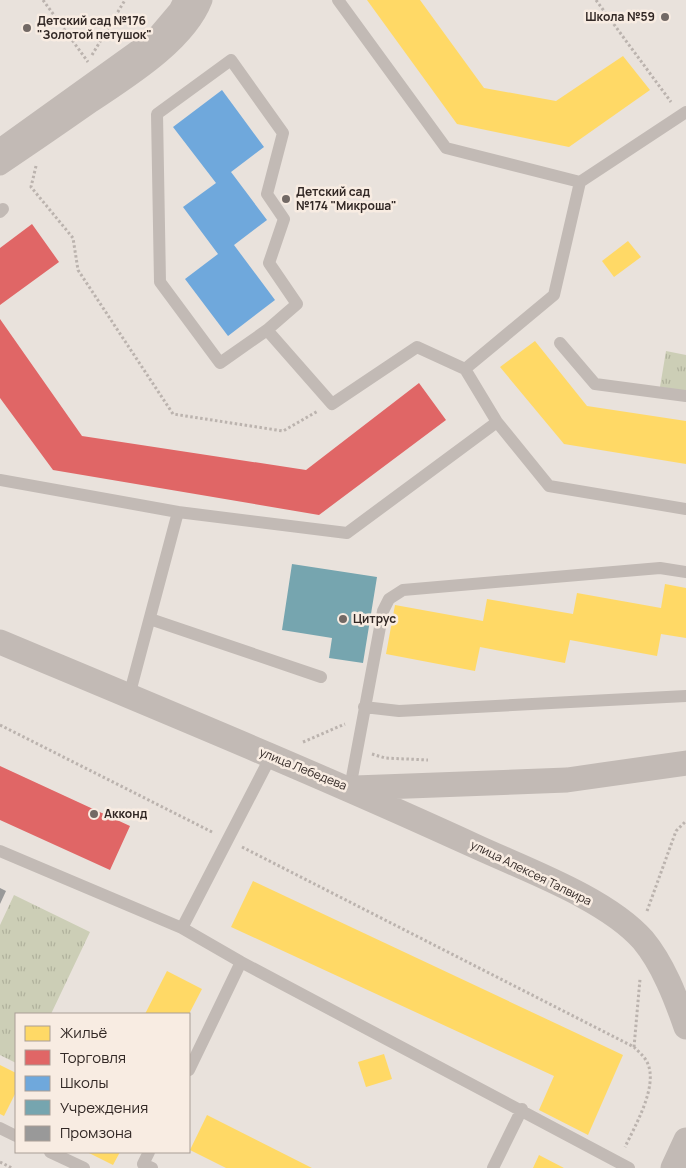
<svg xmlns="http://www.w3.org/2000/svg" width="686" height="1168" viewBox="0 0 686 1168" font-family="Manrope,sans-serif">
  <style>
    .park { fill: url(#park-tufts) }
    .homes { fill: #ffd966 }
    .shops { fill: #e06666 }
    .schools { fill: #6fa8dc }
    .public { fill: #76a5af }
    .industry { fill: #999 }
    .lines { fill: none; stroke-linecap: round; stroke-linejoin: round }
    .path { stroke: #bbb3ae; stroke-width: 3; stroke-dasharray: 2.5 2.5; stroke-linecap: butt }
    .service { stroke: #c2bab5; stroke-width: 12 }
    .pedestrian { stroke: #c2bab5; stroke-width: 19 }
    .minor { stroke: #c2bab5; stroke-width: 25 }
    .poi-dot { fill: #726965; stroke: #f8ece2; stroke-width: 2 }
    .labels { text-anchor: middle; stroke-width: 5; stroke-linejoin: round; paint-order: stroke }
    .poi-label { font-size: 12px; font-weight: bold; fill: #322825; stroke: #f8ece2; text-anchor: start }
    .street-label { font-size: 12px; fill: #322825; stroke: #f8ece2 }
  </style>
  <defs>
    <pattern id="park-tufts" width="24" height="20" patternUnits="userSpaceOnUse" patternTransform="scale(1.25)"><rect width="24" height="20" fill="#ccceb6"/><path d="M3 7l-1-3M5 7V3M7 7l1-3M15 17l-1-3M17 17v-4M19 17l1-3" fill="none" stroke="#b0b19c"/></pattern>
  </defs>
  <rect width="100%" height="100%" fill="#e9e2dc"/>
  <path class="park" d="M 666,351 L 686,355 L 686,391 L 660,387 Z
    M 14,895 L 90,932 L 51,1014 L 16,1014 L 16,1063 L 0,1055 L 0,925 Z"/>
  <path class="homes" d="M 367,0 L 420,0 L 484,88 L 556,101 L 623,56 L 650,90 L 569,147 L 457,124 Z
    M 628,241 L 641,257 L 614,277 L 602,261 Z
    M 535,341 L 587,406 L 686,421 L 686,464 L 564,444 L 500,367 Z
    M 665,584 L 686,588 L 686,638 L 661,634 L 657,656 L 570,640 L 565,663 L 480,647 L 475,671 L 386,654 L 395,605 L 483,621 L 487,599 L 573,614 L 577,593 L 661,608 Z
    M 253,881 L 623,1055 L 588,1135 L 539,1110 L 554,1076 L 231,927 Z
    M 167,971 L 202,989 L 189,1014 L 145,1014 Z
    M 384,1054 L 392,1079 L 366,1087 L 358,1062 Z
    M 0,1065 L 16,1073 L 16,1092 L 4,1116 L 0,1114 Z
    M 207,1115 L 312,1168 L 226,1168 L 190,1150 Z
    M 87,1152 L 120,1152 L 113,1165 Z
    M 539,1155 L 564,1168 L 533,1168 Z"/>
  <path class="shops" d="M 32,224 L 59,262 L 0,305 L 0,248 Z
    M 0,319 L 82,436 L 306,470 L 419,383 L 446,420 L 319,515 L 53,470 L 0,398 Z
    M 0,766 L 130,826 L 110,870 L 0,820 Z"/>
  <path class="schools" d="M 222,90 L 264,147 L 231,172 L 267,220 L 234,245 L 275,300 L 228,336 L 185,279 L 218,254 L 183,207 L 216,183 L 173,127 Z"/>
  <path class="public" d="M 292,564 L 377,577 L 363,663 L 329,658 L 332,638 L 282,630 Z"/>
  <path class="industry" d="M 0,888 L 6,891 L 0,904 Z"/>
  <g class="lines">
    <path class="path" d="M 43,0 L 88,62
      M 596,0 L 671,102
      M 92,55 L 125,0
      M 36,166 L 31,187 L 73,238 L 78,270 L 173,414 L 283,431 L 318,411
      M 0,725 L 214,833
      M 303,742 L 345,724
      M 372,754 L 385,758 L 428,760
      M 242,847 L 634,1047 C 638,1051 644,1056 647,1062 C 659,1085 635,1126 625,1147
      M 647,911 L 676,831 L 686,821
      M 634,1047 L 640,979
      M 0,1162 L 12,1168"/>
    <path class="service" d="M 338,0 L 446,148 L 580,182 L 686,112
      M 580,182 L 554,295 L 465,369 L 497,422 L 549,486 L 686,509
      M 0,212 L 3,209
      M 267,330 L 220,363 L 160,282 L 157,114 L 231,60 L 283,133 L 267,194 L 284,219 L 269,263 L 297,304 L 267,330 L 332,404 L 417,347 L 465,369
      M 560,343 L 595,384 L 686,396
      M 0,480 L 178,512
      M 150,619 L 321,677
      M 129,696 L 178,512 L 347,533 L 497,422
      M 364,707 L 399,711 L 686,696
      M 350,788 L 383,611 L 389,599 L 403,590 L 660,568 L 686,572
      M 0,851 L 182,928 L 241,962 L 629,1168
      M 182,928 L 271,756
      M 189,1070 L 241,962
      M 0,1128 L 16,1136
      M 50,1152 L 84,1168
      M 149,1152 L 143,1164 L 152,1168
      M 493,1168 L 522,1109"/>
    <path class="pedestrian" d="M 0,148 L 156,36 L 178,10 L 183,0
      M 0,166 C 30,146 59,126 89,105 C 126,80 186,44 203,0"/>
    <path class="minor" d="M 0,642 C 160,709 320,775 477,847 C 527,870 607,899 643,940 C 663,964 676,998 686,1027
      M 355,788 L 567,780 L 686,763
      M 673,1168 L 686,1140"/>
  </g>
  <g class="poi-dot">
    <circle cx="665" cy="17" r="5"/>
    <circle cx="27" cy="28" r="5"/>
    <circle cx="286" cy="199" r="5"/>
    <circle cx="343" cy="619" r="5"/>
    <circle cx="94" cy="814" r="5"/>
  </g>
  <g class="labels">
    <g class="poi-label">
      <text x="655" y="21" text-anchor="end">Школа №59</text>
      <text x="37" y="25">Детский сад №176<tspan x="37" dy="14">"Золотой петушок"</tspan></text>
      <text x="296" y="196">Детский сад<tspan x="296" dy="14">№174 "Микроша"</tspan></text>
      <text x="353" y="623">Цитрус</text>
      <text x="104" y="818">Акконд</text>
    </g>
    <g class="street-label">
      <text transform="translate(303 769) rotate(22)" y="4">улица Лебедева</text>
      <text transform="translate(531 873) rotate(26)" y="4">улица Алексея Талвира</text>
    </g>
  </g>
  <rect x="15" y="1013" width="175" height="140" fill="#f8ece2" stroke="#a99e96"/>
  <rect x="25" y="1026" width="25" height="15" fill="#ffd966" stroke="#a99e96"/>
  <text x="60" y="1038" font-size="15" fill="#322825">Жильё</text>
  <rect x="25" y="1050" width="25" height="15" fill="#e06666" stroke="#a99e96"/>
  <text x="60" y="1063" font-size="15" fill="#322825">Торговля</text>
  <rect x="25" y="1076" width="25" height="15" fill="#6fa8dc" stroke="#a99e96"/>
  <text x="60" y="1088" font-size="15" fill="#322825">Школы</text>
  <rect x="25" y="1100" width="25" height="15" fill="#76a5af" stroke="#a99e96"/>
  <text x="60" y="1113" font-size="15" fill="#322825">Учреждения</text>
  <rect x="25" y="1126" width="25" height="15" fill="#999999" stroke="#a99e96"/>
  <text x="60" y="1138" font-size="15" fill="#322825">Промзона</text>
</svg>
